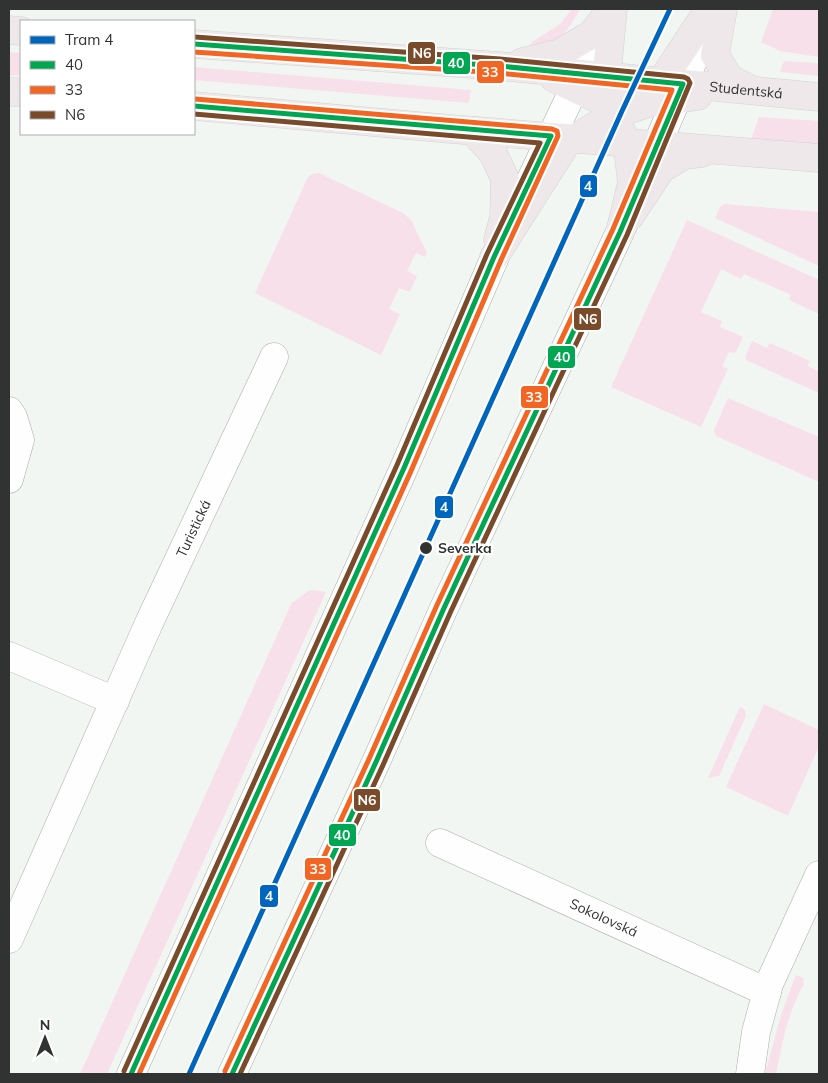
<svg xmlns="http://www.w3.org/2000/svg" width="828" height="1083" viewBox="0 0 828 1083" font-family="Mulish,sans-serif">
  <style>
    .green { fill: #f7e0ea }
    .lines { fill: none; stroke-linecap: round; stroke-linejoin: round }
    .minor-casing { stroke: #aaadaa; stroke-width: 29 }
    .tertiary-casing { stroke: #aaadaa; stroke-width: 29 }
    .secondary-casing { stroke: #aaadaa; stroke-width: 29 }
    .primary-casing { stroke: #d1d3d1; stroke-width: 29 }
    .minor { stroke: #fdfefd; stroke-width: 28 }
    .tertiary { stroke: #fdfefd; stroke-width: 28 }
    .secondary { stroke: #fdfefd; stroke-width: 28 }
    .primary { stroke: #efe8eb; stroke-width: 28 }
    .bus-1-casing { stroke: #fff; stroke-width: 9 }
    .bus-2-casing { stroke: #fff; stroke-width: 9 }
    .bus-3-casing { stroke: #fff; stroke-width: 9 }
    .bus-1 { stroke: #00a651; stroke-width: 5 }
    .bus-2 { stroke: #f26522; stroke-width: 5 }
    .bus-3 { stroke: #7a4b2a; stroke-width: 5 }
    .tram-1-casing { stroke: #fff; stroke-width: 9 }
    .tram-1 { stroke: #0065bd; stroke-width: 5 }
    .stop-dot { fill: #303331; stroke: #fff; stroke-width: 2 }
    .labels { text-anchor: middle; stroke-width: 5; stroke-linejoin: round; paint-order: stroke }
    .street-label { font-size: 14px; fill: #303331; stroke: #fff }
    .stop-label { font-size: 14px; font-weight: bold; fill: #303331; stroke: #fff; text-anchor: start }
    .line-badge { stroke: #fff; stroke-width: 2 }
    .badge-label { font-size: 14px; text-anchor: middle; font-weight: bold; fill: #fff }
  </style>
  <rect width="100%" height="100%" fill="#f2f6f2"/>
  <path class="green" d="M 572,9 L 580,9 C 564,39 558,41 526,52 L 532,42 L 560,24 Z
    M 773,9 L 819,9 L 819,57 L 780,51 L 761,42 Z
    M 9,52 L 21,53 L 21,75 L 9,76 Z
    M 784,61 L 819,63 L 819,76 L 780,72 Z
    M 194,67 L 471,90 L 469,103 L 194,80 Z
    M 759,117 L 819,121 L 819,145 L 751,139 Z
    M 319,173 L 403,213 L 411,220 L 427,253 L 425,257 L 416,253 L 407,271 L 417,276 L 410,292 L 399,288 L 389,309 L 400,314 L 381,355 L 255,293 L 308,177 L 312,174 Z
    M 724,204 L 819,212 L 819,266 L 715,218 L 720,207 Z
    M 687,220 L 819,280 L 819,314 L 789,300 L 791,295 L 744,274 L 741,279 L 721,269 L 701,312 L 722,321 L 720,327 L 743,337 L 736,352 L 734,353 L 729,352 L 722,366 L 728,369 L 701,427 L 611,387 Z
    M 752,341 L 767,348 L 770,343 L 810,361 L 807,366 L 819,371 L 819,393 L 746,360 L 745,357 Z
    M 728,398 L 819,437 L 819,482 L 716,436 L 714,430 Z
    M 313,590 L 326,592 L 107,1074 L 80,1074 L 291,604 L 308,591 Z
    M 764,704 L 819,730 L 819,746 L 788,816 L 726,787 Z
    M 740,707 L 745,710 L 746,716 L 719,776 L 708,778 Z
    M 796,975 L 803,978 L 804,984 C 788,1012 782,1043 776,1074 L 765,1074 L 781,1015 Z"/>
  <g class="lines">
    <g class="minor-casing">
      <g id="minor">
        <path d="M 9,411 L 13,417 L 20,440 L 9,479"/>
        <path d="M 9,656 L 115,701"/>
        <path id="s1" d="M 440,843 L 767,992"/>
        <path id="s2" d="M 9,939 L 149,623 L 274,357"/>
        <path d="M 750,1074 L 756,1032 L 769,984 L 819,875"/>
      </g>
    </g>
    <g class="tertiary-casing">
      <path id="tertiary" d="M 683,84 L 711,19"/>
    </g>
    <g class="secondary-casing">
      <path id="secondary" d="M 526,190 L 608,17
        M 131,1074 L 404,468 L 504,236
        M 232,1074 L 376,762 L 444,608 L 620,232 L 683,84"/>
    </g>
    <g class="primary-casing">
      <g id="primary">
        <path d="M 723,9 L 715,55 L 729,78 L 752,90"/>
        <path d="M 9,30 L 21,31"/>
        <path id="s3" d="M 194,44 L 499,66 L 819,97"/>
        <path d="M 522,62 L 560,53 L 592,34 L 611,9"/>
        <path d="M 554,78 L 600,100 L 608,107 L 627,142 L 632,183 L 620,232"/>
        <path d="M 9,92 L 21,92"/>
        <path d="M 647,92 L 661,82 L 709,9"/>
        <path d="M 611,94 L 608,62 L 613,9"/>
        <path d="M 194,106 L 451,129 L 819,158"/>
        <path d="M 473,131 L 493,153 L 505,179 L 504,217 L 498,240"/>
        <path d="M 630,216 L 661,169 L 684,155 L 702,153"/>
        <path d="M 494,257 L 566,144 L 613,115 L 648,103 L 698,96"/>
      </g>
    </g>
    <use href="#minor" class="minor"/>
    <use href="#tertiary" class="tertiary"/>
    <use href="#secondary" class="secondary"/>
    <use href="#primary" class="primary"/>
    <g class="bus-1-casing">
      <path id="bus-1" d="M 194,44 L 499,66 L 683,84 L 620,232 L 444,608 L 376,762 L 232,1074
        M 131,1074 L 404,468 L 494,257 L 551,136 L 194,106"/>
    </g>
    <g class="bus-2-casing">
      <path id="bus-2" d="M 194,52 L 498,73 L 672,90 L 613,229 L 437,605 L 369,759 L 225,1071
        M 139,1074 L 411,471 L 501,260 L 558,136 L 557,131 L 552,129 L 195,99"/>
    </g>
    <g class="bus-3-casing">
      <path id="bus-3" d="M 195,37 L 500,59 L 684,77 L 688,79 L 690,83 L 627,235 L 451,611 L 383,765 L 240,1074
        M 124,1071 L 397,465 L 487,254 L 540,143 L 194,114"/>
    </g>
    <use href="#bus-1" class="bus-1"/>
    <use href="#bus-2" class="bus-2"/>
    <use href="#bus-3" class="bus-3"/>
    <g class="tram-1-casing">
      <path id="tram-1" d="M 189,1074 L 622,111 L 670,9"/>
    </g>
    <use href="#tram-1" class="tram-1"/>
  </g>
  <circle class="stop-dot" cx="426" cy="548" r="7"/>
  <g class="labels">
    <g class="street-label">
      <text dy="5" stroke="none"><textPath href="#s3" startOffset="554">Studentská</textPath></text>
      <text dy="5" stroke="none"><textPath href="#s2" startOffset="450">Turistická</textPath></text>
      <text dy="5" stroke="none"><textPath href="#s1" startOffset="180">Sokolovská</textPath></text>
    </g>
    <g class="stop-label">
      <text x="438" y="553">Severka</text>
    </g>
  </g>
  <g class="line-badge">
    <rect x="407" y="41" width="29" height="24" rx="5" fill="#7a4b2a"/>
    <rect x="442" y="51" width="29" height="24" rx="5" fill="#00a651"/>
    <rect x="476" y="60" width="29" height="24" rx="5" fill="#f26522"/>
    <rect x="579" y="174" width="19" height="24" rx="5" fill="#0065bd"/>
    <rect x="573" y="307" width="29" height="24" rx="5" fill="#7a4b2a"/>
    <rect x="547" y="345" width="29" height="24" rx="5" fill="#00a651"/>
    <rect x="520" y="385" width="29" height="24" rx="5" fill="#f26522"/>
    <rect x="434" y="495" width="20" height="24" rx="5" fill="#0065bd"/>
    <rect x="353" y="788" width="28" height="24" rx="5" fill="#7a4b2a"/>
    <rect x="328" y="823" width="29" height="24" rx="5" fill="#00a651"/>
    <rect x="304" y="857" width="28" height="24" rx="5" fill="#f26522"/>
    <rect x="259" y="884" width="20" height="24" rx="5" fill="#0065bd"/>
  </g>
  <g class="badge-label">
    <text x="422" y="58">N6</text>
    <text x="456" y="68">40</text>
    <text x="490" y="77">33</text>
    <text x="588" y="191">4</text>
    <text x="588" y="324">N6</text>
    <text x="562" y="362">40</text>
    <text x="534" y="402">33</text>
    <text x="444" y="512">4</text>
    <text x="367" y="805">N6</text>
    <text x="342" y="840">40</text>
    <text x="318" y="874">33</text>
    <text x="269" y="901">4</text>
  </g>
  <rect width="828" height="1083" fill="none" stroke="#303331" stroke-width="20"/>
  <rect x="20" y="20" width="175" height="115" fill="#ffffff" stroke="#acadad"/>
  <rect x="30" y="36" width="25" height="8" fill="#0065bd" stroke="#acadad"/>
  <text x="65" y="45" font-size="15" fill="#303331">Tram 4</text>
  <rect x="30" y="61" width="25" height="8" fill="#00a651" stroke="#acadad"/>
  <text x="65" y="70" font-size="15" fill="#303331">40</text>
  <rect x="30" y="86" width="25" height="8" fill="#f26522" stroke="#acadad"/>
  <text x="65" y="95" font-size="15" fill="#303331">33</text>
  <rect x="30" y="111" width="25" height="8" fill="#7a4b2a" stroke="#acadad"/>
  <text x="65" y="120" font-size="15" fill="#303331">N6</text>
  <g transform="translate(45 1038)" stroke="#ffffff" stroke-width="4" paint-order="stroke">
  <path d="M0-4L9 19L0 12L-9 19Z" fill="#303331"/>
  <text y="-8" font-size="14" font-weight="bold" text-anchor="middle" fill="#303331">N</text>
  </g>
</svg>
